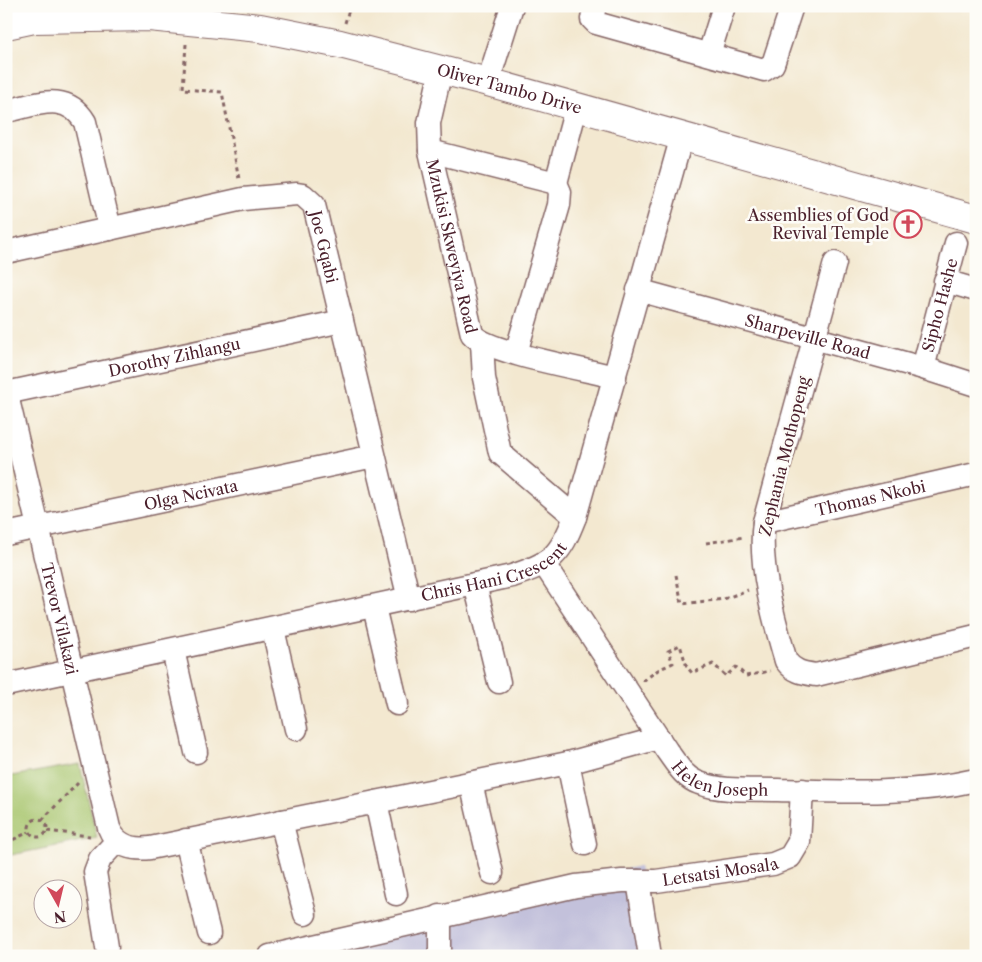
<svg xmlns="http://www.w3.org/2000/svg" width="982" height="962" viewBox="0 0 982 962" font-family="'Libre Caslon Text',serif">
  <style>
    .industrial { fill: #c3c1db }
    .green { fill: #a7c56d; stroke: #78724c }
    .building { fill: #d49bc4 }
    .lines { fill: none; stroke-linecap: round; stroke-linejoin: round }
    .minor-casing { stroke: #856565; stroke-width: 25 }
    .tertiary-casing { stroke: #856565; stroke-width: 30 }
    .path { stroke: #856565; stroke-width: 3; stroke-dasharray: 4 4; stroke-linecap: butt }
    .minor { stroke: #fff; stroke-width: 22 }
    .tertiary { stroke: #fff; stroke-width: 28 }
    .labels { text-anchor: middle; stroke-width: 5; stroke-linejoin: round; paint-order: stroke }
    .street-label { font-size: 16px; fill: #4a1f2b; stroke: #fdfcf7 }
    .poi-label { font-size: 16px; fill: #4a1f2b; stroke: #fdfcf7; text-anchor: end }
  </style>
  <rect width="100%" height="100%" fill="#fdfcf7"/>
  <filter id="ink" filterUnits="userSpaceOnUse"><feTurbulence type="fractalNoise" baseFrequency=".02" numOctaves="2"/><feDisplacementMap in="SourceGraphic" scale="10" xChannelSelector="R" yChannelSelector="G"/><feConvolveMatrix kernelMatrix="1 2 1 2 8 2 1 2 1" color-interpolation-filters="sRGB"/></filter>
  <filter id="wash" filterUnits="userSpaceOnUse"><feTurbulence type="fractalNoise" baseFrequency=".0096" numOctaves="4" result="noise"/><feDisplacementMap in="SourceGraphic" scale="20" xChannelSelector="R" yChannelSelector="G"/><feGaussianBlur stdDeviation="1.12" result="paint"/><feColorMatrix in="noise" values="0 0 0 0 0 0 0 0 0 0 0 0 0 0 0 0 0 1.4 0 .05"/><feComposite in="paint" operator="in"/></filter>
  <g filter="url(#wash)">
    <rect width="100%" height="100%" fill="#f3e8d0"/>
    <path class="industrial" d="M 639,866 L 656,956 L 249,956 Z"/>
    <path class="green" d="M 80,764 L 97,838 L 6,856 L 6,777 Z"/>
    <g id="blocks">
      <path class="building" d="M 901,218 L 917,222 L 914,231 L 899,227 Z"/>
    </g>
  </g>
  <g filter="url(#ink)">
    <use href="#blocks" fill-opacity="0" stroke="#856565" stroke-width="1"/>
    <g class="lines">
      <g class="minor-casing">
        <g id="minor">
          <path d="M 595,6 L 592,19 L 596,23 L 764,70 L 773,64 L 792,6"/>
          <path d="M 709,54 L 724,6"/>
          <path id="s1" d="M 441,70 L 429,123 L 430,151 L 472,334 C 487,353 588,370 615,377"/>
          <path d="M 488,82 L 512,6"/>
          <path d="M 6,111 C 36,105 66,90 85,122 L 110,229"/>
          <path d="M 430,151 L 556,183 L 560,192 L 559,205 L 516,353"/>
          <path d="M 556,183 L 576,108"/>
          <path id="s2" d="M 6,252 L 243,199 L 297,194 L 303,195 L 314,205 L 409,599"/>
          <path d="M 835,263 L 764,522 C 758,564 774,620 786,661 C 794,672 803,673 816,675 L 976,636"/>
          <path d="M 945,281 L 976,290"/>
          <path id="s3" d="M 638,290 L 923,368 L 976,385"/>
          <path d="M 482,342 L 484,378 L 500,453 L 575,517"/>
          <path id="s4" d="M 923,368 L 956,243"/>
          <path id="s5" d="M 6,391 L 109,828 C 116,846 132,850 150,848 L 568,763 L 659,738"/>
          <path id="s6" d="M 6,393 L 342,321"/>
          <path id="s7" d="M 764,522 L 976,474"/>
          <path id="s8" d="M 6,534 L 374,456"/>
          <path id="s9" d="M 544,564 L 667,751 C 676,763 684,778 699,783 C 723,792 753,789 778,790 C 844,792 911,795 976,780"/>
          <path d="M 475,584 L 499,682"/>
          <path d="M 374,607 L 397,704"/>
          <path d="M 273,629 L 296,729"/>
          <path d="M 173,650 L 196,752"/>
          <path id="s10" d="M 6,685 L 512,576 C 552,563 560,556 575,517 L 682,136"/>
          <path d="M 568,763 L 585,844"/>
          <path d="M 471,783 L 492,873"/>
          <path d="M 376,802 L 396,894"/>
          <path d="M 281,821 L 305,914"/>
          <path d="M 186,840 L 209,933"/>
          <path d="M 638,881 L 650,956"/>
          <path d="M 440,916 L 440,956"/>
          <path d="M 107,947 L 95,872 L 100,859 L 117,841"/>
          <path id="s11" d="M 270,956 L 576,886 L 622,881 L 656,881 L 773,864 L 790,857 L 799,842 L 802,790"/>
        </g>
      </g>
      <g class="tertiary-casing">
        <g id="tertiary">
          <path id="s12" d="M 6,25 L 34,19 L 149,17 L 260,28 L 340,44 L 488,82 L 976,219"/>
        </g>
      </g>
      <path class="path" d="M 345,23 L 350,6
        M 186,44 L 183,89 L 222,92 L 239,179
        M 706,543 L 744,537
        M 676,575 L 682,604 L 724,599 L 748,590
        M 643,681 L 658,670 L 673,663 L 668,651 L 680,645 L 687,667 L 692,673 L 713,664 L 726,676 L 736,667 L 746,676 L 770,671
        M29 828a9 9 0 1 1 18 0a9 9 0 1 1-18 0Z
        M 42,820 L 78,783
        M 47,831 L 90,836
        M 6,843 L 29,832"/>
      <use href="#minor" class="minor"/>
      <use href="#tertiary" class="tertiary"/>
    </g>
  </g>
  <defs>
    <g id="church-ring" transform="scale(1.4375)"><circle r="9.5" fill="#fdfcf7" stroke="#d1495b" stroke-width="1.5"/><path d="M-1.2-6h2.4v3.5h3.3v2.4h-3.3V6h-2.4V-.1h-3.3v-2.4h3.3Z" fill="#d1495b"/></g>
  </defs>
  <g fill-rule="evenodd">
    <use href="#church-ring" x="908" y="224"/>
  </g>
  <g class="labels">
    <g class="street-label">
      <text dy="6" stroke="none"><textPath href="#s12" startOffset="512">Oliver Tambo Drive</textPath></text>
      <text dy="6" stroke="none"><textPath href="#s1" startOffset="180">Mzukisi Skweyiya Road</textPath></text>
      <text dy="6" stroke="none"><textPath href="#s2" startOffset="361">Joe Gqabi</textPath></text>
      <text dy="6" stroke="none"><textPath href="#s4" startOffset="65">Sipho Hashe</textPath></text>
      <text dy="6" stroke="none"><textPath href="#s3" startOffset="176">Sharpeville Road</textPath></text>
      <text dy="6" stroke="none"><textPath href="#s6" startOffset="172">Dorothy Zihlangu</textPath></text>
      <text transform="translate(784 456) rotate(-76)" y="6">Zephania Mothopeng</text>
      <text dy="6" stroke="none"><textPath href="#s8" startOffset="189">Olga Ncivata</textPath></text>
      <text dy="6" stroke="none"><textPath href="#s7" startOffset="109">Thomas Nkobi</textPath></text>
      <text dy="6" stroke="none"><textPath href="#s10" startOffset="502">Chris Hani Crescent</textPath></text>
      <text dy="6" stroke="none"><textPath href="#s5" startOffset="234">Trevor Vilakazi</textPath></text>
      <text dy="6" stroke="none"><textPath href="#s9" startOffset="289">Helen Joseph</textPath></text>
      <text dy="6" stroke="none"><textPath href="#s11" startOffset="459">Letsatsi Mosala</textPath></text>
    </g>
    <g class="poi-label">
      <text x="889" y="221">Assemblies of God<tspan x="889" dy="18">Revival Temple</tspan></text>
    </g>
  </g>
  <rect width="982" height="962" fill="none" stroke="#fdfcf7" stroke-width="25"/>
  <g transform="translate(58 904) rotate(172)"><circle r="24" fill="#fdfcf7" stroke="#b5a4a5"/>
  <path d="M0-4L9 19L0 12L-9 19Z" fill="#d1495b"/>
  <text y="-8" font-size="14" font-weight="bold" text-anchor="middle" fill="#4a1f2b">N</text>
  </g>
</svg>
